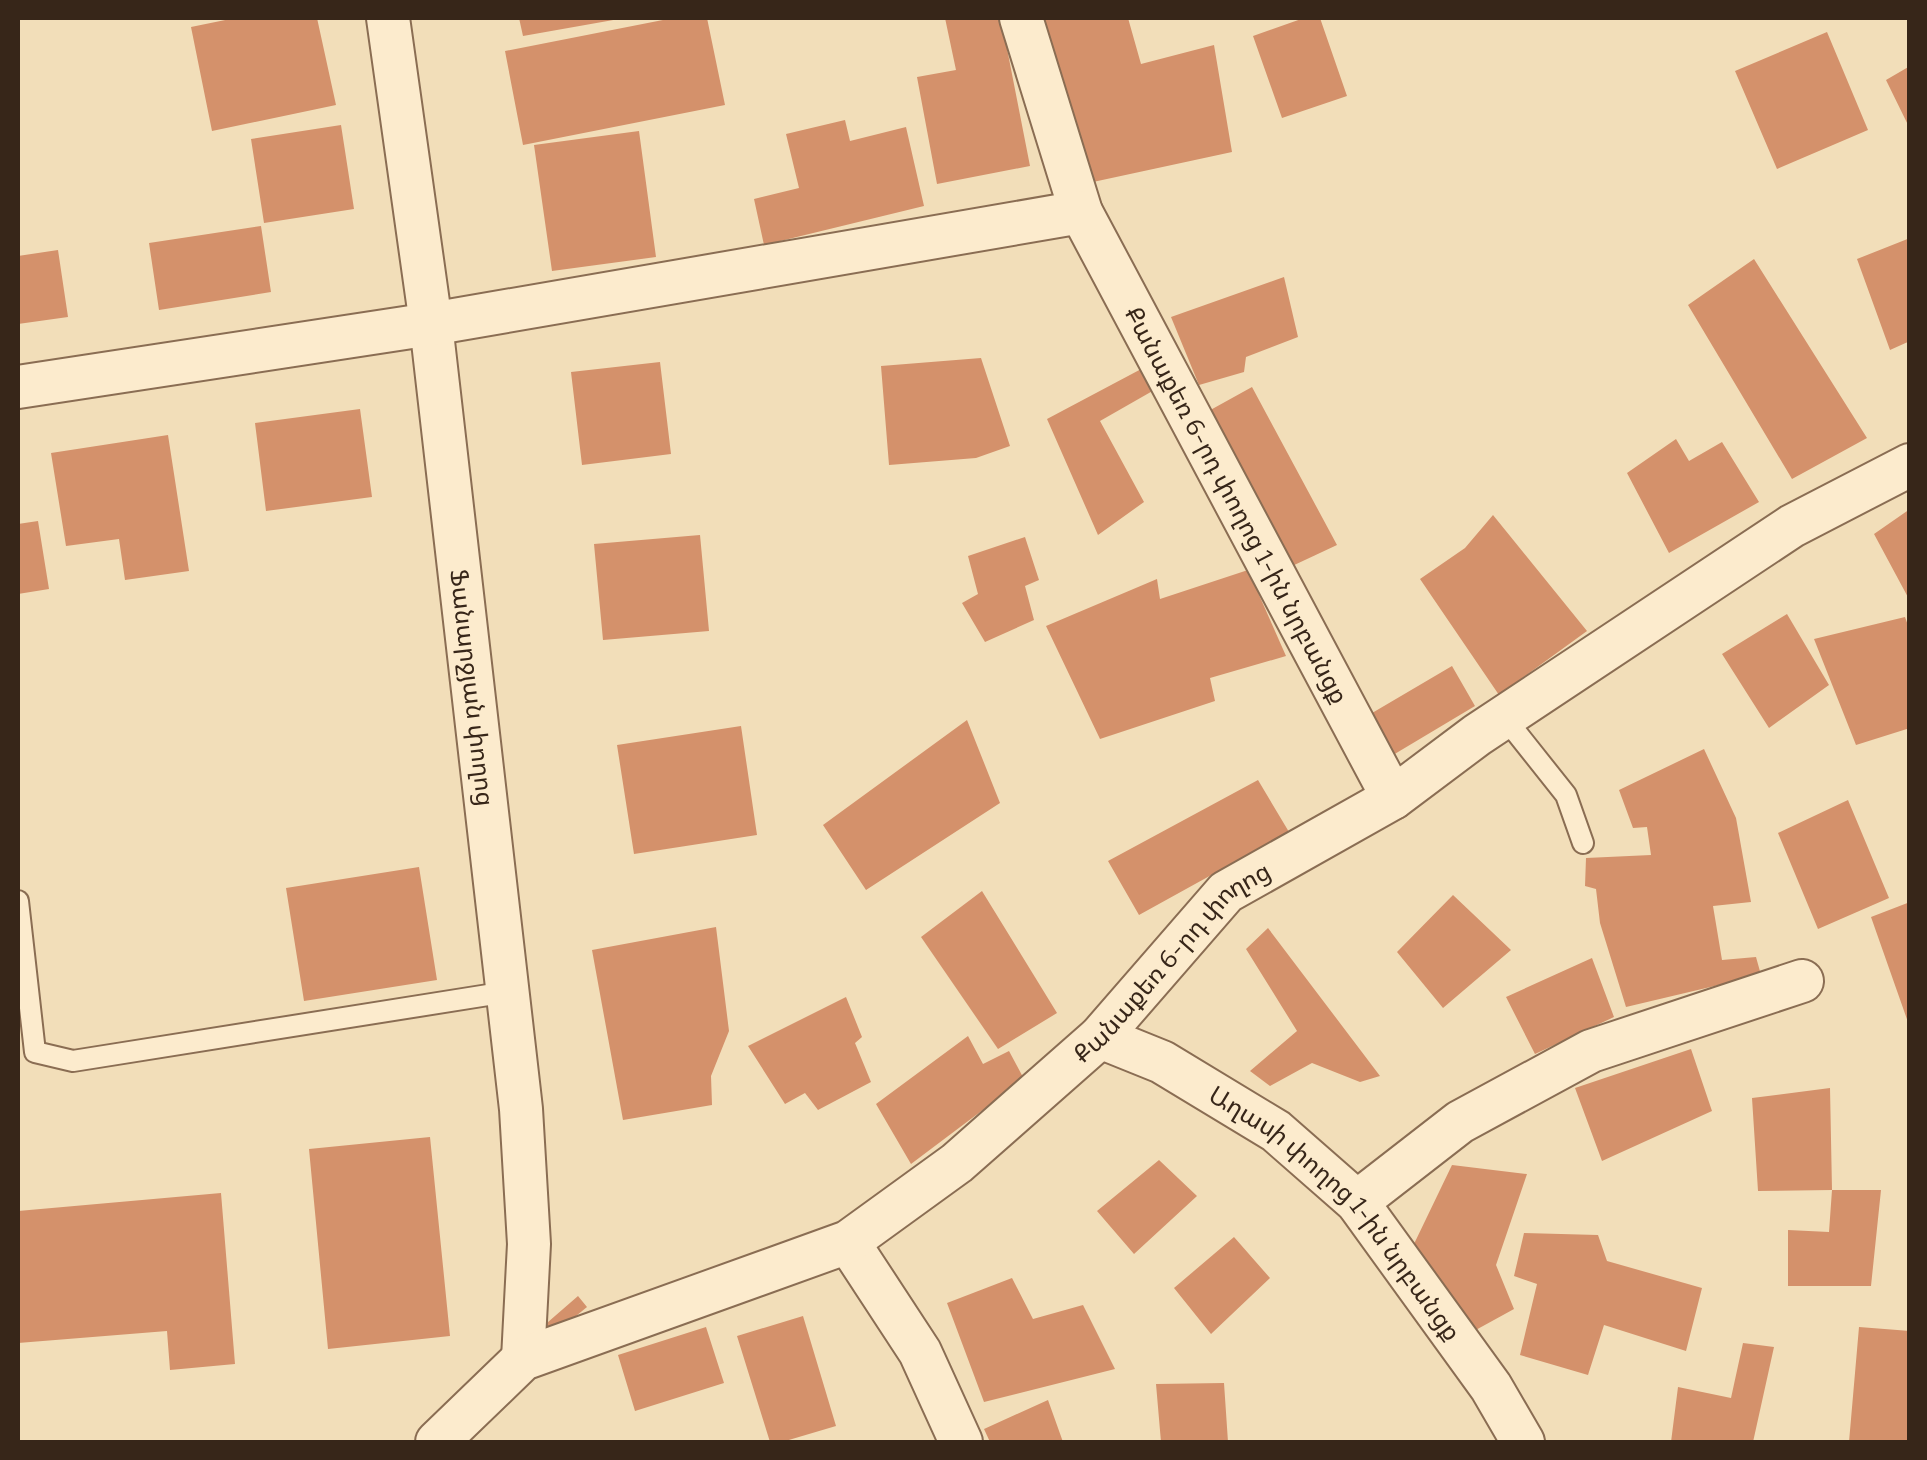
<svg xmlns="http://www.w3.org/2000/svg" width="1927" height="1460" viewBox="0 0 1927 1460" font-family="Bitter,'Noto Sans Armenian',serif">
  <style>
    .building { fill: #d4916b }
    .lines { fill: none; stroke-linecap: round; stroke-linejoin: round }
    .service-casing { stroke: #8a6d53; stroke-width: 24 }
    .minor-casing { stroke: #8a6d53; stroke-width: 46 }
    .service { stroke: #fcebcd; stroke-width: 20 }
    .minor { stroke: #fcebcd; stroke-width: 42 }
    .labels { text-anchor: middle; stroke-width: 9; stroke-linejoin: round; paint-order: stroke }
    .street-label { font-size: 25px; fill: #372619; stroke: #f9e8ca }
  </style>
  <rect width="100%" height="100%" fill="#f2deb9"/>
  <path class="building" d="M 235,18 L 317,18 L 336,105 L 212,131 L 191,27 Z
    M 519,18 L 619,18 L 619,19 L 523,36 Z
    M 673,18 L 707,18 L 725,105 L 523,145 L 505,51 Z
    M 945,18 L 1001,18 L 1030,166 L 937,184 L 917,77 L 956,70 Z
    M 1044,18 L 1128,18 L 1141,64 L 1214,45 L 1232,152 L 1093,182 Z
    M 1304,18 L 1320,18 L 1347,96 L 1282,118 L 1253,36 Z
    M 1827,32 L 1868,130 L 1777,169 L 1735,71 Z
    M 1910,66 L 1910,129 L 1886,80 Z
    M 845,120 L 850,141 L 906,127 L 924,206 L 764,245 L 754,199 L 799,188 L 786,134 Z
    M 341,125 L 354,209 L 264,223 L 251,139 Z
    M 639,131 L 656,257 L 552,271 L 534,145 Z
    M 261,226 L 271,292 L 159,310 L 149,243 Z
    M 1910,238 L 1910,341 L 1890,350 L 1857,259 Z
    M 58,250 L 68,317 L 18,324 L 18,256 Z
    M 1754,259 L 1867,438 L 1792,479 L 1688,305 Z
    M 1284,277 L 1298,337 L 1246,357 L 1244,372 L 1199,385 L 1171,317 Z
    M 981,358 L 1010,446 L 976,458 L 889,465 L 881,366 Z
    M 660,362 L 671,454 L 582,465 L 571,372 Z
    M 1145,367 L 1156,389 L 1100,421 L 1144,502 L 1098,535 L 1047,419 Z
    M 1252,387 L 1337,545 L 1290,567 L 1205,413 Z
    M 360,409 L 372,497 L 266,511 L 255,423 Z
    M 168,435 L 189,571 L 125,580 L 119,539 L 66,546 L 51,453 Z
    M 1676,439 L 1689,461 L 1722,442 L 1759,502 L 1669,553 L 1627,473 Z
    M 1910,509 L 1910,601 L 1874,534 Z
    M 1493,515 L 1587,631 L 1499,695 L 1420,579 L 1465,548 Z
    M 38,521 L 49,589 L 18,594 L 18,524 Z
    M 700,535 L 709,631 L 603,640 L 594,544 Z
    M 1025,537 L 1039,580 L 1025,586 L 1034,620 L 985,642 L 962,603 L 978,594 L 968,556 Z
    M 1248,570 L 1286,656 L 1210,678 L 1215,701 L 1100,739 L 1046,626 L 1157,579 L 1160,599 Z
    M 1787,614 L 1829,685 L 1769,728 L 1722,654 Z
    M 1905,617 L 1910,631 L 1910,728 L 1856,745 L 1814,639 Z
    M 1452,666 L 1475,706 L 1393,755 L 1367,716 Z
    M 967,720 L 1000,803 L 866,890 L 823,825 Z
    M 741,726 L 757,835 L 634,854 L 617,745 Z
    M 1704,749 L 1736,818 L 1751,902 L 1713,906 L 1722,960 L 1756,957 L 1761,975 L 1626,1007 L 1600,923 L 1596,889 L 1585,886 L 1586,858 L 1651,855 L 1647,827 L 1633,828 L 1619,790 Z
    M 1258,780 L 1289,832 L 1139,915 L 1108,861 Z
    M 1848,800 L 1889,898 L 1818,929 L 1778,833 Z
    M 419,867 L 437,980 L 304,1001 L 286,888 Z
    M 982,891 L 1057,1013 L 998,1049 L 921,937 Z
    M 1453,895 L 1511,950 L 1443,1008 L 1397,952 Z
    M 1910,902 L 1910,1025 L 1909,1025 L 1871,917 Z
    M 716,927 L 729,1031 L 711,1076 L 712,1105 L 623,1120 L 592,950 Z
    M 1268,928 L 1380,1076 L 1360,1082 L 1312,1063 L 1270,1086 L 1250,1071 L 1297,1031 L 1246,949 Z
    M 1592,958 L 1614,1017 L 1535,1054 L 1506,997 Z
    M 846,997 L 862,1037 L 855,1043 L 871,1082 L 818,1110 L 805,1093 L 785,1104 L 748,1046 Z
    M 968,1036 L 983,1064 L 1009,1051 L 1024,1079 L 911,1164 L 876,1104 Z
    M 1691,1049 L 1712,1111 L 1602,1161 L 1575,1088 Z
    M 1830,1088 L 1832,1190 L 1758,1191 L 1752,1098 Z
    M 430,1137 L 450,1336 L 328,1349 L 309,1149 Z
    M 1159,1160 L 1197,1196 L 1134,1254 L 1097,1211 Z
    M 1452,1165 L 1527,1174 L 1496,1265 L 1514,1309 L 1463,1337 L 1413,1246 Z
    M 1832,1190 L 1881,1190 L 1871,1286 L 1788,1286 L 1788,1230 L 1829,1232 Z
    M 221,1193 L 235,1364 L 170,1370 L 167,1331 L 18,1343 L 18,1211 Z
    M 1524,1233 L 1598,1235 L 1607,1261 L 1702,1288 L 1686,1351 L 1604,1325 L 1588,1375 L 1520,1355 L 1537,1284 L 1514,1276 Z
    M 1234,1237 L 1270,1278 L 1211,1334 L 1174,1288 Z
    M 1012,1278 L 1033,1319 L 1083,1305 L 1115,1369 L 984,1402 L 947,1303 Z
    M 578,1296 L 587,1307 L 549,1338 L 540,1329 Z
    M 803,1316 L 836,1426 L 782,1442 L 770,1442 L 737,1336 Z
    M 706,1327 L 724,1383 L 635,1411 L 618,1355 Z
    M 1859,1327 L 1910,1331 L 1910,1442 L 1849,1442 Z
    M 1743,1343 L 1774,1347 L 1753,1442 L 1671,1442 L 1678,1387 L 1731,1398 Z
    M 1224,1383 L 1228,1442 L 1161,1442 L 1156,1384 Z
    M 1048,1400 L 1063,1442 L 990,1442 L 984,1429 Z"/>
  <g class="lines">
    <g class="service-casing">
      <path id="service" d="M 1504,717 L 1566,795 L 1583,843
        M 18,901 L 35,1052 L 73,1061 L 507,992"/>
    </g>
    <g class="minor-casing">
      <g id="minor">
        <path id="s1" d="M 388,18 L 431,324 L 521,1109 L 529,1244 L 523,1359"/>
        <path id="s2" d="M 1021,18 L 1081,212 L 1393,798"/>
        <path d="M 18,387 L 431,324 L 1081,212"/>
        <path id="s3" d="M 1100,1037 L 1162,1062 L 1276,1131 L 1357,1202 L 1491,1387 L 1523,1442"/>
        <path d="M 1357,1202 L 1460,1122 L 1591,1051 L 1802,981"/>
        <path d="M 848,1242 L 920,1352 L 961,1442"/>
        <path id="s4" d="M 437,1442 L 523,1359 L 848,1242 L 957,1163 L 1100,1037 L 1226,892 L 1393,798 L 1477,735 L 1792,526 L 1910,465"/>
      </g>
    </g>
    <use href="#service" class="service"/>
    <use href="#minor" class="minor"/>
  </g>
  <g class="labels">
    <g class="street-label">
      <text dy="9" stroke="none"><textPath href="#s2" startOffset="535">Քանաքեռ 6-րդ փողոց 1-ին նրբանցք</textPath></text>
      <text dy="9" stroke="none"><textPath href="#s1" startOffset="675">Ֆանարջյան փողոց</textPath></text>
      <text dy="9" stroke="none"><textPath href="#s4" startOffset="895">Քանաքեռ 6-րդ փողոց</textPath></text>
      <text dy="9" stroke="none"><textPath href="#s3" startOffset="300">Աղասի փողոց 1-ին նրբանցք</textPath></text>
    </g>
  </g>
  <rect width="1927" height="1460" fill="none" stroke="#372619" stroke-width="40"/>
</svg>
